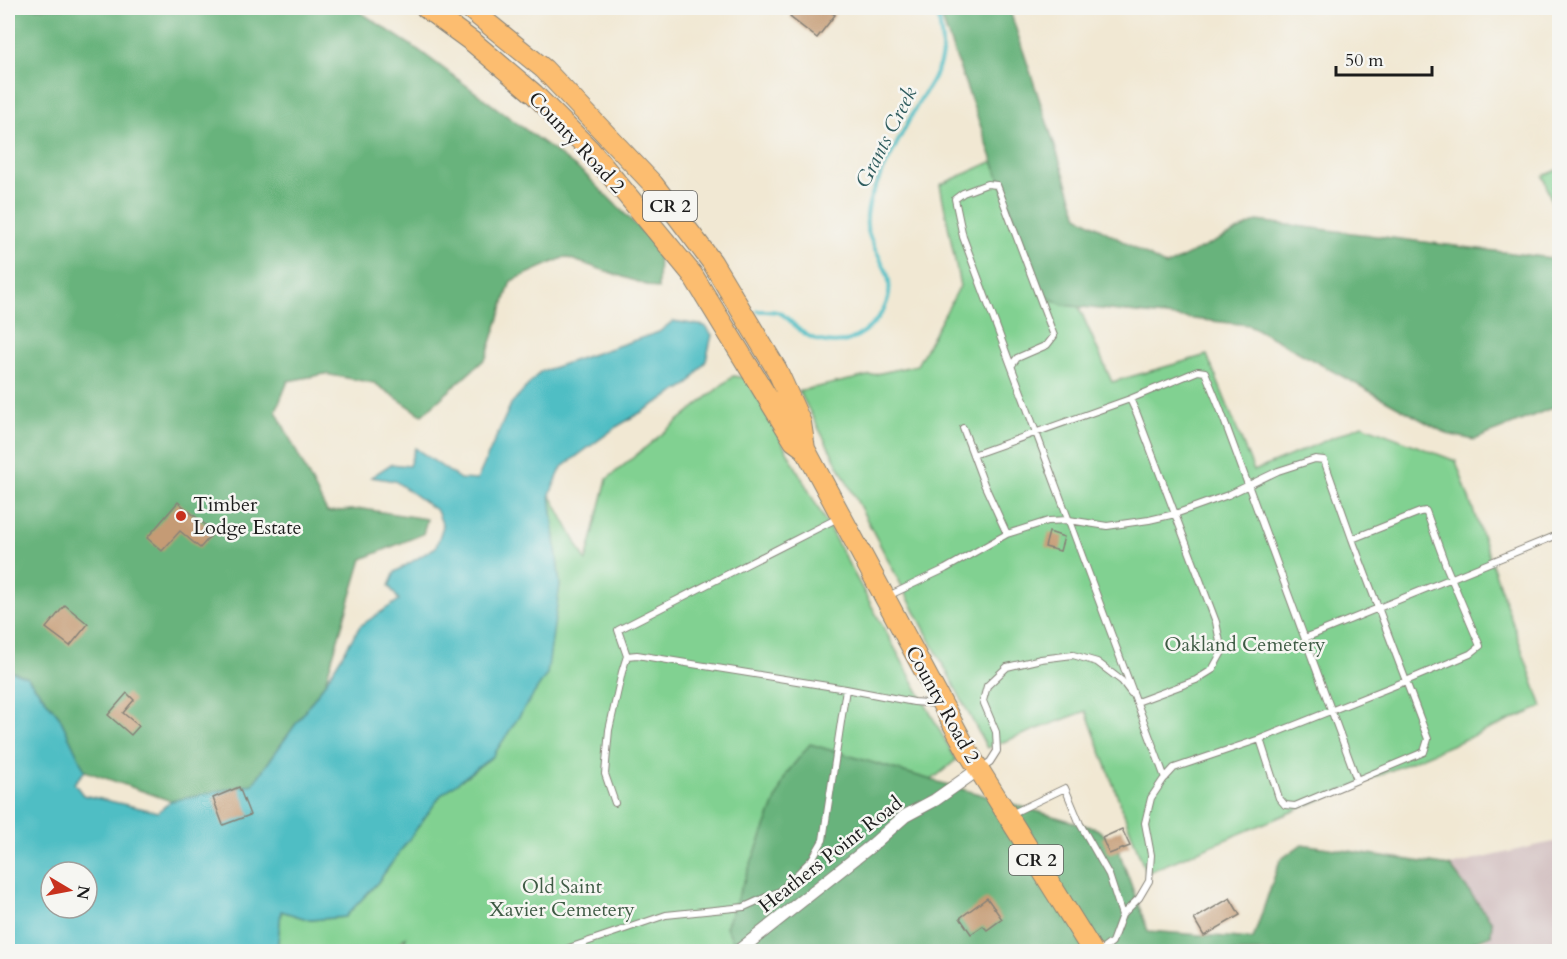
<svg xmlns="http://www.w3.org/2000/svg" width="1567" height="959" viewBox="0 0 1567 959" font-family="Cardo,serif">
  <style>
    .industrial { fill: #d2bfc0 }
    .green { fill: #81d191; stroke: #4e7656; stroke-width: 1.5 }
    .forest { fill: #68b37b; stroke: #42684c; stroke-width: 1.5 }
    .water { fill: #4fbec4; stroke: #366d70; stroke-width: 1.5; fill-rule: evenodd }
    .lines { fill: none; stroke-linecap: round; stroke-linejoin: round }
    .stream { stroke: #4fbec4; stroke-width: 4 }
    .building { fill: #c59b75 }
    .lane-casing { stroke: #868278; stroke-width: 8 }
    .street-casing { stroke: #868278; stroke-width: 14 }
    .primary-casing { stroke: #868278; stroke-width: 22 }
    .lane { stroke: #fff; stroke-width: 6 }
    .street { stroke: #fff; stroke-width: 12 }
    .primary { stroke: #fcbd6f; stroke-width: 20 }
    .poi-dot { fill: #c8321e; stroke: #f6f6f2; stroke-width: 2 }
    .labels { text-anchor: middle; stroke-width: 5; stroke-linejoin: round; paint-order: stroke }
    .shield { fill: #f6f6f2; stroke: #5d5d5c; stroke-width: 1.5 }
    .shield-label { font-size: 18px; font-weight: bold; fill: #1c1c1c }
    .street-label { font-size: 20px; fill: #1c1c1c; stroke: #f6f6f2 }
    .poi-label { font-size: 20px; fill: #1c1c1c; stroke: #f6f6f2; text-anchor: start }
    .park-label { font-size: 20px; fill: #3f5b45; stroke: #f6f6f2 }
    .water-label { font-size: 21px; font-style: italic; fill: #305d5f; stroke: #f6f6f2 }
  </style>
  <rect width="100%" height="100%" fill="#f6f6f2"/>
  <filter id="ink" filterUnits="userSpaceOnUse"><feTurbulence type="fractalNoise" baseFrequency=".0167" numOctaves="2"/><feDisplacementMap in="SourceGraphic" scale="12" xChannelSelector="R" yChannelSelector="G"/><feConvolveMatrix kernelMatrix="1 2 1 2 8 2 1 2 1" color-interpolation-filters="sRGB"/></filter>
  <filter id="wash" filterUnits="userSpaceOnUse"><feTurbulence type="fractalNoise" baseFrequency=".008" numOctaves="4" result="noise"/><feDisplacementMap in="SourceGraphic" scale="24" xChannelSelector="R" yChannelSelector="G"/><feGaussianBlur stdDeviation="1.35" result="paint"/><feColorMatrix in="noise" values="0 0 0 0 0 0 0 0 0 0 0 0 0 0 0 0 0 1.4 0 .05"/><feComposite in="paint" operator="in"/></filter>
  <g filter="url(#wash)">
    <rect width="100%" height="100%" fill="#f1e8d3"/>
    <path class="industrial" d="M 1559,841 L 1559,951 L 1471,951 L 1491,935 L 1492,922 L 1450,866 L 1534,846 Z"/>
    <path class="green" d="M 1011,153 L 1112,382 L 1207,355 L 1254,471 L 1362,425 L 1456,461 L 1542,707 L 1146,873 L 1086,711 L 987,748 L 799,391 L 917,365 L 960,286 L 940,185 Z
      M 1559,169 L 1559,223 L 1543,176 Z
      M 733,376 L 747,378 L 956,760 L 722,951 L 401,951 L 406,937 L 390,951 L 277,952 L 281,911 L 310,920 L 345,917 L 378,882 L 441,795 L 493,756 L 560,585 L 550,494 L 586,561 L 607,479 Z"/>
    <path class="forest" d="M 8,8 L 354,8 L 420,51 L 585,174 L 659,248 L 658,289 L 565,257 L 511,281 L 486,358 L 422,415 L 374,383 L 325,374 L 288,381 L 276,411 L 327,512 L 363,509 L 427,519 L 423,534 L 362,559 L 325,683 L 253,784 L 171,801 L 85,771 L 59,716 L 27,677 L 8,670 Z
      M 938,8 L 1009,8 L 1078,216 L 1166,266 L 1257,221 L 1559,259 L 1559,405 L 1474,440 L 1447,434 L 1249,325 L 1063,305 L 1041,294 Z
      M 810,744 L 1097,829 L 1117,846 L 1148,931 L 1253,939 L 1280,860 L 1302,844 L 1450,866 L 1492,922 L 1491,935 L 1450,952 L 740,952 L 738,950 L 726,927 L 786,774 Z"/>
    <path class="water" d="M 673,321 L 705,326 L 712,335 L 706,361 L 689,384 L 618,426 L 562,467 L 550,494 L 560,585 L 547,674 L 493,756 L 441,795 L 378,882 L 345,917 L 310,920 L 281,911 L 277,951 L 8,951 L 8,670 L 27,677 L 59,716 L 85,771 L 74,783 L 83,795 L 158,812 L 171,801 L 253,784 L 325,683 L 360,626 L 399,600 L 389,586 L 395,572 L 436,547 L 443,526 L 437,511 L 395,481 L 371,477 L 391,464 L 409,466 L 415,448 L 460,479 L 477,480 L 511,404 L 540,372 L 659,332 ZM 51,872 L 87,872 L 87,908 L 51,908 Z"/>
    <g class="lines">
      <path class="stream" d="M 758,311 C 765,311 774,310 780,313 C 788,317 793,325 801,331 C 816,343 839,347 856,337 C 878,325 896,299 887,273 C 881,259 872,246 868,231 C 865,223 867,213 869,204 C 872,191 879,179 885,167 C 896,145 907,123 919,102 C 928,87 940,71 942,53 C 943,38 939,22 937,8"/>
    </g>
    <g id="blocks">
      <path class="building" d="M 797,8 L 825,8 L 835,15 L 817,38 L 790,17 Z
        M 178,502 L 214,532 L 200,548 L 180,531 L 162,551 L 147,538 Z
        M 1049,532 L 1064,537 L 1060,551 L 1045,547 Z
        M 65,605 L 88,624 L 70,646 L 46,628 Z
        M 127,693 L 134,700 L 123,713 L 139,726 L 131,735 L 108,715 Z
        M 239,787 L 250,815 L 223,825 L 213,798 Z
        M 1122,829 L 1130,846 L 1109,854 L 1102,838 Z
        M 987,898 L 1002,919 L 987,930 L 983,926 L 971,934 L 960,918 Z
        M 1230,898 L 1240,915 L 1204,936 L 1194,919 Z"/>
    </g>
  </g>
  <g filter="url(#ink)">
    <use href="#blocks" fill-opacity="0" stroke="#868278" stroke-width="1.5"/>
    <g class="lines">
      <g class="lane-casing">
        <path id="lane" d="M 1560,185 L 1557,186 L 1560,194
          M 1012,365 L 1017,358 L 1047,345 L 1054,336 L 997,185 L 987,184 L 963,193 L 955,199 L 963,237 L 1165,778
          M 1130,399 L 1137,414 L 1216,622 L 1222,652 L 1212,670 L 1196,680 L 1137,702 L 1136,701
          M 963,428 L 984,484 L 1007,534
          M 973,455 L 1130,399 L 1198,371 L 1205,372 L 1220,409 L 1357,780
          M 888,596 L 945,569 L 1007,534 L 1048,521 L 1069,520 L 1107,526 L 1149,520 L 1175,514 L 1228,495 L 1278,471 L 1315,459 L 1324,460 L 1352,539 L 1428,739 L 1424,752 L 1295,806 L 1285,805 L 1279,798 L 1260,739
          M 1305,638 L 1560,534
          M 627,656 L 637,655 L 846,689 L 914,702 L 938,704
          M 982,767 L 990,762 L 997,751 L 996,732 L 983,701 L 987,686 L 1007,667 L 1041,659 L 1073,655 L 1097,662 L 1122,681 L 1131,693
          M 615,803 L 605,774 L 609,730 L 622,672 L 627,656 L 618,630 L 838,518
          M 1011,814 L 1065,788 L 1080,824 L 1109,875 L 1122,915 L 1112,942 L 1099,952
          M 1122,915 L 1139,898 L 1149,881 L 1151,855 L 1145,823 L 1151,798 L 1163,780 L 1174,768 L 1260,739 L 1406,681 L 1470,654 L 1480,646 L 1446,566 L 1426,511 L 1420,512 L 1352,539
          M 557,952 L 666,915 L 744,907 L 780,891 L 812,859 L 823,840 L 846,689"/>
      </g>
      <g class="street-casing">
        <path id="street" d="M 737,952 L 871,846 L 905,816 L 935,800 L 979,769"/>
      </g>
      <g class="primary-casing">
        <path id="primary" d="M 426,8 L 474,43 L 534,94 L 590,150 L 692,274 L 794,441 L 805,449
          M 469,8 L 544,69 L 653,184 L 712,262 L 777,370 L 801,423 L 805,449 L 968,752 L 1093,952"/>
      </g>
      <use href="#lane" class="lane"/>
      <use href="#street" class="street"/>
      <use href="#primary" class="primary"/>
    </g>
  </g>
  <circle class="poi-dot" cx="181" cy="516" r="6"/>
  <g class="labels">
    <g class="shield">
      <rect x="643" y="191" width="54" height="30" rx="4.5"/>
      <rect x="1009" y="845" width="54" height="30" rx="4.5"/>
    </g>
    <g class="shield-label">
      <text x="670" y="212">CR 2</text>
      <text x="1036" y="866">CR 2</text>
    </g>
    <g class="street-label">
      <text transform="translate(577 142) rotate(47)" y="7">County Road 2</text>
      <text transform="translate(943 704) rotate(61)" y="7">County Road 2</text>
      <text transform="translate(830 854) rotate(-38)" y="7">Heathers Point Road</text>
    </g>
    <g class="poi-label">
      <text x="193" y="511">Timber<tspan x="193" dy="23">Lodge Estate</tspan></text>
    </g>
    <g class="park-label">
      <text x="1245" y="651">Oakland Cemetery</text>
      <text x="562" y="893">Old Saint<tspan x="562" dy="23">Xavier Cemetery</tspan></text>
    </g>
    <g class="water-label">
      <text transform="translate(886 137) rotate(-63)" y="7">Grants Creek</text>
    </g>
  </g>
  <rect width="1567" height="959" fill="none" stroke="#f6f6f2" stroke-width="30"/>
  <g transform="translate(69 890) rotate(100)"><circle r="28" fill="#f6f6f2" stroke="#9f9f9c" stroke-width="1.5"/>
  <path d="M0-4.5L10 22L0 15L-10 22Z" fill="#c8321e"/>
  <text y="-9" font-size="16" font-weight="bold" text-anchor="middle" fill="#1c1c1c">N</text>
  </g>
  <path d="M1336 66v9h96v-9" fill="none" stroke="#1c1c1c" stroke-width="3"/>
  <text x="1345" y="66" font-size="18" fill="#1c1c1c" stroke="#f6f6f2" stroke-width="4.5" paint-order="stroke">50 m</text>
</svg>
